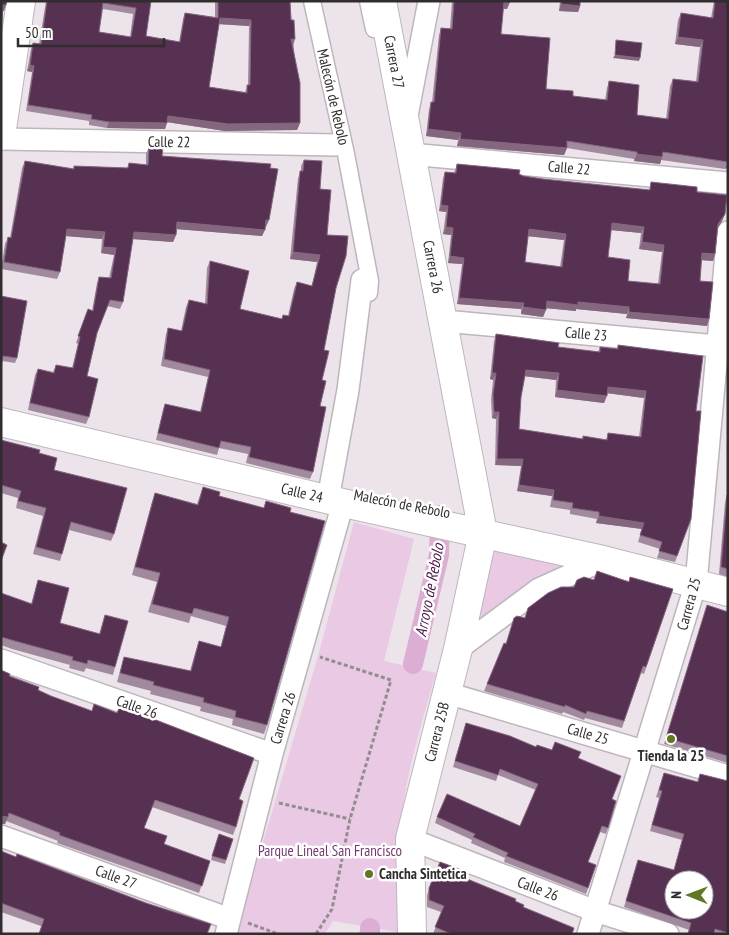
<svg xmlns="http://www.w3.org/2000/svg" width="729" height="935" viewBox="0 0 729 935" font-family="'PT Sans Narrow',sans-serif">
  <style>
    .green { fill: #e9c9e3 }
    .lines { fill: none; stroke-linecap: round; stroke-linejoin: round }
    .stream { stroke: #dcaed3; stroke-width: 5.5 }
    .canal { stroke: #dcaed3; stroke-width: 20 }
    .pedestrian-casing { stroke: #bdb6bc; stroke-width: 19 }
    .minor-casing { stroke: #bdb6bc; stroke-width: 24 }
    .tertiary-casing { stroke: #bdb6bc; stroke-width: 30 }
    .path { stroke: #938d91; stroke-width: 3; stroke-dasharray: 4 2.5; stroke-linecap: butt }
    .pedestrian { stroke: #fff; stroke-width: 16 }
    .minor { stroke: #fff; stroke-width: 21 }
    .tertiary { stroke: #fff; stroke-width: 28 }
    .wall { fill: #a28a9e; fill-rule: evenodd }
    .shaded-wall { fill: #84677f }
    .building { fill: #573151; stroke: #84677f; fill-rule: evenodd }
    .poi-dot { fill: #617626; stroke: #fff; stroke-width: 2 }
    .labels { text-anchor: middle; stroke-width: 5; stroke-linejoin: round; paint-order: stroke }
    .street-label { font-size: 15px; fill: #302d2f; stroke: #fff }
    .poi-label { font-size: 15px; font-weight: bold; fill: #302d2f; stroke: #fff }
    .park-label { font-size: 15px; fill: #733b6b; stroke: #fff }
    .water-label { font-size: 16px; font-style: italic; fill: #4e1948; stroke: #fff }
  </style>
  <rect width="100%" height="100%" fill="#ece4ea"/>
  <path class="green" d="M 354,522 L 414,539 L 384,661 L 436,673 C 426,709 414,746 407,783 C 397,832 397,882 397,932 L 333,921 L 325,934 L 236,934 L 318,656 Z
    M 493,547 L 568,566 L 478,629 Z"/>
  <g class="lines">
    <path class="stream" d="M 361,934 L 370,928"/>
    <path class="canal" d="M 413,664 L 439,555 L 440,515
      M 370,928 L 370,934"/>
    <g class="pedestrian-casing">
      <path id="pedestrian" d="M 312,1 L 346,154 L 370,281 L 369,293
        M 368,1 L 374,29"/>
    </g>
    <g class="minor-casing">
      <path id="minor" d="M 407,116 L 429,1
        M 1,139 L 336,145
        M 410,154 L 728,183
        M 444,321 L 728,347
        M 328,499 L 348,390 L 362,280
        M 458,649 L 539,589 L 603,560
        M 1,660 L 272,754
        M 447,693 L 728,776
        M 1,836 L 230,919
        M 410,839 L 595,911 L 668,934
        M 226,934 L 272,754 L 343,503
        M 588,934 L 696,583 L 728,232"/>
    </g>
    <g class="tertiary-casing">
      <path id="tertiary" d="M 382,1 L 483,533 L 458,649 L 410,839 L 412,934
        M 1,136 L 21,1
        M 1,422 L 343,503 L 603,560 L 728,592"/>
    </g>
    <path class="path" d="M 279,803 L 350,819
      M 248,923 L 278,934
      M 316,934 L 332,909 L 350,819 L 391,680 L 320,657"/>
    <use href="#pedestrian" class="pedestrian"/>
    <use href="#minor" class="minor"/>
    <use href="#tertiary" class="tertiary"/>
  </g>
  <path class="wall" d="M 46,1 L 151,1 L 146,36 L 179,42 L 183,19 L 185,13 L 215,17 L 215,1 L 290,1 L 300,123 L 297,130 L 225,131 L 167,122 L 165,129 L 107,128 L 89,125 L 89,121 L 26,111 L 32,72 L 27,71 L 31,49 L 33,43 L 39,44 ZM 103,9 L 133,14 L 130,37 L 99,32 ZM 219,24 L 249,26 L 248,85 L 245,92 L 209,87 Z
    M 452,1 L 510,1 L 507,9 L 503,9 L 501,34 L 546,89 L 573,96 L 605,100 L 607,88 L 609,81 L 637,115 L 666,119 L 670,86 L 673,79 L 696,81 L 700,47 L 675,44 L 678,20 L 681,13 L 711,18 L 714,1 L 728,1 L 728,167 L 725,169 L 661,160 L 660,164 L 634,161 L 634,159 L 567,148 L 564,155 L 457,146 L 458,140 L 426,136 L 429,109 L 431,102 L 432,102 L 439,35 L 441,28 L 450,28 Z
    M 560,1 L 580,1 L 580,6 L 578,12 L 559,11 Z
    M 149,147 L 266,227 L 265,227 L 262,236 L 177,229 L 176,235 L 173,242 L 133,239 L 123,302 L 120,309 L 107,306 L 97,334 L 87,376 L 89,417 L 86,424 L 28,410 L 35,375 L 38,369 L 53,372 L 56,365 L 72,368 L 78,344 L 76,343 L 88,309 L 92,311 L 97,283 L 99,277 L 109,278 L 114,255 L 101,253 L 102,239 L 66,236 L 60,272 L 57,279 L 1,269 L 5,244 L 8,237 L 10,238 L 22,168 L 25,161 L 73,169 L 74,166 L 127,168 L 129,163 L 146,165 L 146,154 Z
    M 304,160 L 320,189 L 336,288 L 324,350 L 320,406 L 313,472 L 310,479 L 246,463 L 248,454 L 219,448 L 217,455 L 156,440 L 163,410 L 165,404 L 200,412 L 208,377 L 161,366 L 166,334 L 168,328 L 181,331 L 186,307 L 189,300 L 205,304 L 207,268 L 210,261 L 240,309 L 282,319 L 283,315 L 288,316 L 294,289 L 297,282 L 312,286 L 317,262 L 290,259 L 298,178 L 301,171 L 301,166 Z
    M 457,164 L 519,174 L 523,176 L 543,179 L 649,190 L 651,182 L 697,192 L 725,214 L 722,221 L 718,228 L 715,254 L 713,261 L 701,260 L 700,281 L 709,319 L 707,326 L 626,318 L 627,314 L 576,309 L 576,311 L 546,308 L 543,317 L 521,314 L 521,309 L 457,304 L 462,264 L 448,263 L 451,235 L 443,234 L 446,212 L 439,211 L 443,178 L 445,172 L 454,173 ZM 611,230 L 641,233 L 639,249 L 662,252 L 658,284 L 628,281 L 608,257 ZM 528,236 L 564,240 L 560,267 L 525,262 Z
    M 1,296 L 17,358 L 15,363 L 2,361 Z
    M 496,334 L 558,347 L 598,352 L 600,347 L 617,349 L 618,345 L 696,411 L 691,519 L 675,562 L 657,558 L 660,549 L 638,542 L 642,529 L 596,523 L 597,519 L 570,514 L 570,510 L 550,507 L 552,496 L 517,491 L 521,466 L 495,465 L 496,419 L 492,418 L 491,400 L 493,380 L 490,379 L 494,341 ZM 524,376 L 556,380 L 555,397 L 604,403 L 607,393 L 644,398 L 639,437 L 608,433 L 606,440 L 583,436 L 582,439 L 519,429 L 521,397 Z
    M 1,440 L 39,453 L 54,470 L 114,534 L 111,541 L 69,530 L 60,561 L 33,554 L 43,516 L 16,508 L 18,498 L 1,493 Z
    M 203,487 L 219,496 L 264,508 L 266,501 L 290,512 L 267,725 L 264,734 L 232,725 L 233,719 L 200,711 L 201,707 L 150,694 L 151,691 L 117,682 L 124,657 L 190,671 L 196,650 L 199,641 L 221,647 L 226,626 L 191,616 L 189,623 L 148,612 L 157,582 L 132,575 L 152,502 L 155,493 L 197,504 Z
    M 727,495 L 728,495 L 728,577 L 719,574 L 725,502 Z
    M 38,580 L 60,623 L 99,634 L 105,615 L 115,667 L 113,675 L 86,668 L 84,672 L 69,668 L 70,665 L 12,649 L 1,645 L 1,593 L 31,604 Z
    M 594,580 L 629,582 L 673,589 L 644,674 L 641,673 L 622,728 L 585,718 L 584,720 L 563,712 L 562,714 L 484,691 L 504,643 L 506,643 L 524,618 L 574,587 Z
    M 705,612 L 728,612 L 728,763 L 664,744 Z
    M 1,670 L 9,676 L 38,690 L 239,799 L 236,827 L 233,835 L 152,807 L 144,828 L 164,844 L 210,861 L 199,893 L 57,843 L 58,841 L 6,821 L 5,824 L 1,824 Z
    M 466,723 L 536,747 L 552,750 L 578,758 L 612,799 L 608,828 L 606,834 L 600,832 L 588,862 L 596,865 L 586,894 L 504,862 L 505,858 L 471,843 L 472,840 L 435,823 L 437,817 L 520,826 L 536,790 L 498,775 L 496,781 L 453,767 Z
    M 664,773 L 697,782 L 700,774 L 728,781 L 728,934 L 688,934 L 689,930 L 624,907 L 638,860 L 674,870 L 682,840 L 650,831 L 659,798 L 656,797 Z
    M 219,834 L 233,839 L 225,864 L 211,860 Z
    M 1,851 L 207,934 L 41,926 L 1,912 Z
    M 440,862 L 460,876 L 515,901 L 523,907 L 572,934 L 433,934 L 441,912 L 427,907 L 427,895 Z"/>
  <path class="shaded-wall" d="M 504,2 L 510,2 L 507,9 L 501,8 Z
    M 561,4 L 580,6 L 578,12 L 559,11 Z
    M 3,5 L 6,5 L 4,11 L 1,11 Z
    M 220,18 L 251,20 L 249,26 L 217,24 Z
    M 678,37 L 703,40 L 700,47 L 675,44 Z
    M 291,39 L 295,39 L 293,45 L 289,46 Z
    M 615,55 L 640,58 L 639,61 L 613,58 Z
    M 30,65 L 34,66 L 32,72 L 27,71 Z
    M 168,116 L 300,123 L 297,130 L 225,131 L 166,122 Z
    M 109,122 L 167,123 L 165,129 L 107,128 Z
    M 428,129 L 461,133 L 458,140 L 426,136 Z
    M 460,139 L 567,148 L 564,155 L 457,146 Z
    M 637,154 L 662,157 L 660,164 L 634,161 Z
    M 728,162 L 728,167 L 725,169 Z
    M 441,205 L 448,206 L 446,212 L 439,211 Z
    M 725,214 L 722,221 L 716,231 L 718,224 Z
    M 266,220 L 269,220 L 266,227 L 263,227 Z
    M 177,222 L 265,230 L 262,236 L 175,229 Z
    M 612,223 L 644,227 L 641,233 L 610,230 Z
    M 446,227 L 453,228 L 451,235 L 443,234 Z
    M 67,229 L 105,232 L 102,239 L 65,236 Z
    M 529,229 L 566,234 L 564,240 L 526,236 Z
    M 134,232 L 176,235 L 173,242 L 132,239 Z
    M 642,242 L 664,245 L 662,252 L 639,249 Z
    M 103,247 L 116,248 L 114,255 L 101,253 Z
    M 293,252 L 320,255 L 317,262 L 290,259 Z
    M 702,253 L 715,254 L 713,261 L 699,260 Z
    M 450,256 L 464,258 L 462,264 L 448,263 Z
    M 459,298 L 524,303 L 521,309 L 457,304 Z
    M 547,301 L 578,302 L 629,307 L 627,314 L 576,309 L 576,311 L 544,308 Z
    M 523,307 L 546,310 L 543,317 L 521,314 Z
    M 629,312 L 709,319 L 707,326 L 626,318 Z
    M 526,370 L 559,373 L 556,380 L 523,376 Z
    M 492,373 L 496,373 L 493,380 L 490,379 Z
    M 608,387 L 646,391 L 644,398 L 606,393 Z
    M 557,390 L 607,396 L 604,403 L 555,397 Z
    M 494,412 L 499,412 L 496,419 L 492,418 Z
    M 497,459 L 523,459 L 521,466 L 495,465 Z
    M 519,485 L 554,490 L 552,496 L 517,491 Z
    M 599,516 L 644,523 L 642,529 L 596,523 Z
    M 1,816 L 8,817 L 5,824 L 1,824 Z"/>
  <path class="building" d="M 1,1 L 7,1 L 6,5 L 3,5 L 1,31 Z
    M 47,1 L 151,1 L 146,36 L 180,42 L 185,13 L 218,18 L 218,1 L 290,1 L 291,20 L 294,20 L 295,39 L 291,39 L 300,83 L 300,123 L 228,124 L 168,116 L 167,123 L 109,122 L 91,119 L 92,115 L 28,105 L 34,66 L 30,65 L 33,43 L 41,44 ZM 103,3 L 136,8 L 131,37 L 99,32 ZM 220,18 L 251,20 L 250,85 L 247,85 L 247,93 L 209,87 Z
    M 454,1 L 510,1 L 510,2 L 504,2 L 501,34 L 550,38 L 546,89 L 573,91 L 573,96 L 607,100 L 609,81 L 639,85 L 637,115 L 668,119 L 673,79 L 698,82 L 703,40 L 678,37 L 681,13 L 713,18 L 715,1 L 728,1 L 728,162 L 663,152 L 662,157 L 637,154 L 637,152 L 567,141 L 567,148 L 460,139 L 461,133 L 428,129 L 431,102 L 434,102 L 441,28 L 452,29 Z
    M 562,1 L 580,1 L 580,6 L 561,4 Z
    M 616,40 L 642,43 L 640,58 L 615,55 Z
    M 149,147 L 163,148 L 162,156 L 271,164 L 270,168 L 278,169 L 269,220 L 266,220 L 265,230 L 177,222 L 176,235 L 134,232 L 123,302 L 110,300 L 97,333 L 87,376 L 98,379 L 89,417 L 30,403 L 38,369 L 54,373 L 56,365 L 73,368 L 80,337 L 78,336 L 88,309 L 93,311 L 99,277 L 111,278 L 116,248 L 103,247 L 105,232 L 67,229 L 60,272 L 4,262 L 8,237 L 11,238 L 25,161 L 74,169 L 74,166 L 128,168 L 129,163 L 148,165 Z
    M 304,160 L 322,161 L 320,189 L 331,190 L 327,235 L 348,236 L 346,256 L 336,288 L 324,350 L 329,351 L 322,380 L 326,381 L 320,406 L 326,407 L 313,472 L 249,457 L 251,447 L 221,441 L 219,448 L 158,433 L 165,404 L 201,412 L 210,370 L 164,359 L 168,328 L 182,331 L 189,300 L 207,304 L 210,261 L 249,271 L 240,309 L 282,319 L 283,315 L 289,316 L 297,282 L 312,286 L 320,255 L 293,252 L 300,171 L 303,171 Z
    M 457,164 L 520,170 L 519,174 L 523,176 L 543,179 L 650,190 L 651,182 L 697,187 L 697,192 L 727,195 L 725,214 L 718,224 L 715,254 L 702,253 L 700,281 L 713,282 L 709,319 L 629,312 L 629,307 L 578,302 L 578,305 L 547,301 L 546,310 L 523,307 L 524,303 L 459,298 L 464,258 L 450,256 L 453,228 L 446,227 L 448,206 L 441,205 L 445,172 L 456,173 ZM 612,223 L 644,227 L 642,242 L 664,245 L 660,284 L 628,281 L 630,260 L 608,257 ZM 529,229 L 566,234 L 562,267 L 525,262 Z
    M 1,296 L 27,301 L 17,358 L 3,356 L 1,366 Z
    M 496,334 L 559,343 L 558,347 L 600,352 L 600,347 L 618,349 L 618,345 L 703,356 L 696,411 L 701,411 L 691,519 L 677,556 L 659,551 L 662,542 L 640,535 L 644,523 L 599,516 L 599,512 L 572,508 L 573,503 L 553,500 L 554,490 L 519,485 L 523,459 L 497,459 L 499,412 L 494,412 L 493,394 L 496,373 L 492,373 ZM 526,370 L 559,373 L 557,390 L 607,396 L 608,387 L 646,391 L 641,437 L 608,433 L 607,440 L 583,436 L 583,439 L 519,429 L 521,397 Z
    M 1,440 L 40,450 L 39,453 L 57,458 L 54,470 L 127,488 L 114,534 L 71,522 L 62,554 L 36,547 L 46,508 L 18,501 L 21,491 L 1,485 Z
    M 203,487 L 220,492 L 219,496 L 264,508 L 266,501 L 291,508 L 290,512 L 325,521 L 267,725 L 235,717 L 236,711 L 203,702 L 204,698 L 153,685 L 154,682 L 120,673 L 124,657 L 191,671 L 199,641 L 221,647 L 229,617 L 194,608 L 192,614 L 152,604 L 160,573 L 135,567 L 155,493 L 198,505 Z
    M 727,495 L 728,495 L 728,569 L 721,567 Z
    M 1,542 L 7,545 L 1,561 Z
    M 597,571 L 629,582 L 630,577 L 673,589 L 646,667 L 643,666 L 624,721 L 587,711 L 586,714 L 565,705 L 565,707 L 487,684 L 504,643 L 506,644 L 514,618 L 517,616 L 525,618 L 528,608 L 548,593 L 561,587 L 574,587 L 577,580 L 584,577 L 594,580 Z
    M 38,580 L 69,588 L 60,623 L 100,634 L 105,615 L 128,621 L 115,667 L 88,660 L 87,664 L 72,660 L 73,657 L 15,641 L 1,637 L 1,593 L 32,604 Z
    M 707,605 L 728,612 L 728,756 L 666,738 Z
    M 1,670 L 10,674 L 9,676 L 39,687 L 38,690 L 51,696 L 92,711 L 94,704 L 117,713 L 120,706 L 254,758 L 239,799 L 243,801 L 236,827 L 155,800 L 144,828 L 167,836 L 164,844 L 210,861 L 202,886 L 59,835 L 60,833 L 9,813 L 8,817 L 1,816 Z
    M 466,723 L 510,736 L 536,747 L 537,745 L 552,750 L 555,742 L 581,752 L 578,758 L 621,776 L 612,799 L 616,801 L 608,828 L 602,826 L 588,862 L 596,865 L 588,888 L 506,856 L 508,853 L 473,837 L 475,834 L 437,817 L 447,794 L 520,826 L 538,784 L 500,769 L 498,775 L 455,761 Z
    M 664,773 L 698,782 L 700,774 L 728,781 L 728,933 L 715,929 L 714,934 L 688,934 L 691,923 L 626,901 L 638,860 L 674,870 L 684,834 L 652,825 L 662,791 L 659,790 ZM 674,880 L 704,880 L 704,910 L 674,910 Z
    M 219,834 L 233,839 L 226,860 L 212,856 Z
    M 1,851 L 16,857 L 17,854 L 146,903 L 211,924 L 207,934 L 39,934 L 44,919 L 1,903 Z
    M 440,862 L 462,870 L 460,876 L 516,899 L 515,901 L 524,905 L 523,907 L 574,928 L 572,934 L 451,934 L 435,927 L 444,906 L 429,900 L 429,888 Z"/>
  <g class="poi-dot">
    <circle cx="671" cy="739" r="5"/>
    <circle cx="369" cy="874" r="5"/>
  </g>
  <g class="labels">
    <g class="street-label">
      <text transform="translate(394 62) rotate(79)" y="5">Carrera 27</text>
      <text transform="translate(333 97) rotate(77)" y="5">Malecón de Rebolo</text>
      <text transform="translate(169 142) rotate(1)" y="5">Calle 22</text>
      <text transform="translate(569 168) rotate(5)" y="5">Calle 22</text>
      <text transform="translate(433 267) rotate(79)" y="5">Carrera 26</text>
      <text transform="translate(586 334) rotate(5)" y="5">Calle 23</text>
      <text transform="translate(302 493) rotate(13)" y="5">Calle 24</text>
      <text transform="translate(402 504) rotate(11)" y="5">Malecón de Rebolo</text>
      <text transform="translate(689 604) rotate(-75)" y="5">Carrera 25</text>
      <text transform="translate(137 707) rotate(19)" y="5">Calle 26</text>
      <text transform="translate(283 718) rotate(-73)" y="5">Carrera 26</text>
      <text transform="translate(437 732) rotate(-76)" y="5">Carrera 25B</text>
      <text transform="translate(588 734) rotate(16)" y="5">Calle 25</text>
      <text transform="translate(116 877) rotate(20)" y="5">Calle 27</text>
      <text transform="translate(538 889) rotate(21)" y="5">Calle 26</text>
    </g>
    <g class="poi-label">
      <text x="671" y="761">Tienda la 25</text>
      <text x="379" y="879" text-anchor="start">Cancha Sintetica</text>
    </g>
    <g class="park-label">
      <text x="330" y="856">Parque Lineal San Francisco</text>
    </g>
    <g class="water-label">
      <text transform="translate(429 590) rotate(-79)" y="6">Arroyo de Rebolo</text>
    </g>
  </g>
  <rect width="729" height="935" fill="none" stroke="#302d2f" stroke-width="5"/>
  <g transform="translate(689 895) rotate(271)"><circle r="24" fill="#ffffff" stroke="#acabac"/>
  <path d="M0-4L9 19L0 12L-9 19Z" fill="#617626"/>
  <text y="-8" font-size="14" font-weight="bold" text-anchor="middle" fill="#302d2f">N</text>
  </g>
  <path d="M18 38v8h146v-8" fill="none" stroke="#302d2f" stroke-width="2.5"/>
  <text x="25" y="38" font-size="15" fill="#302d2f" stroke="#ffffff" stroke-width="4" paint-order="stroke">50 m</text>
</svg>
